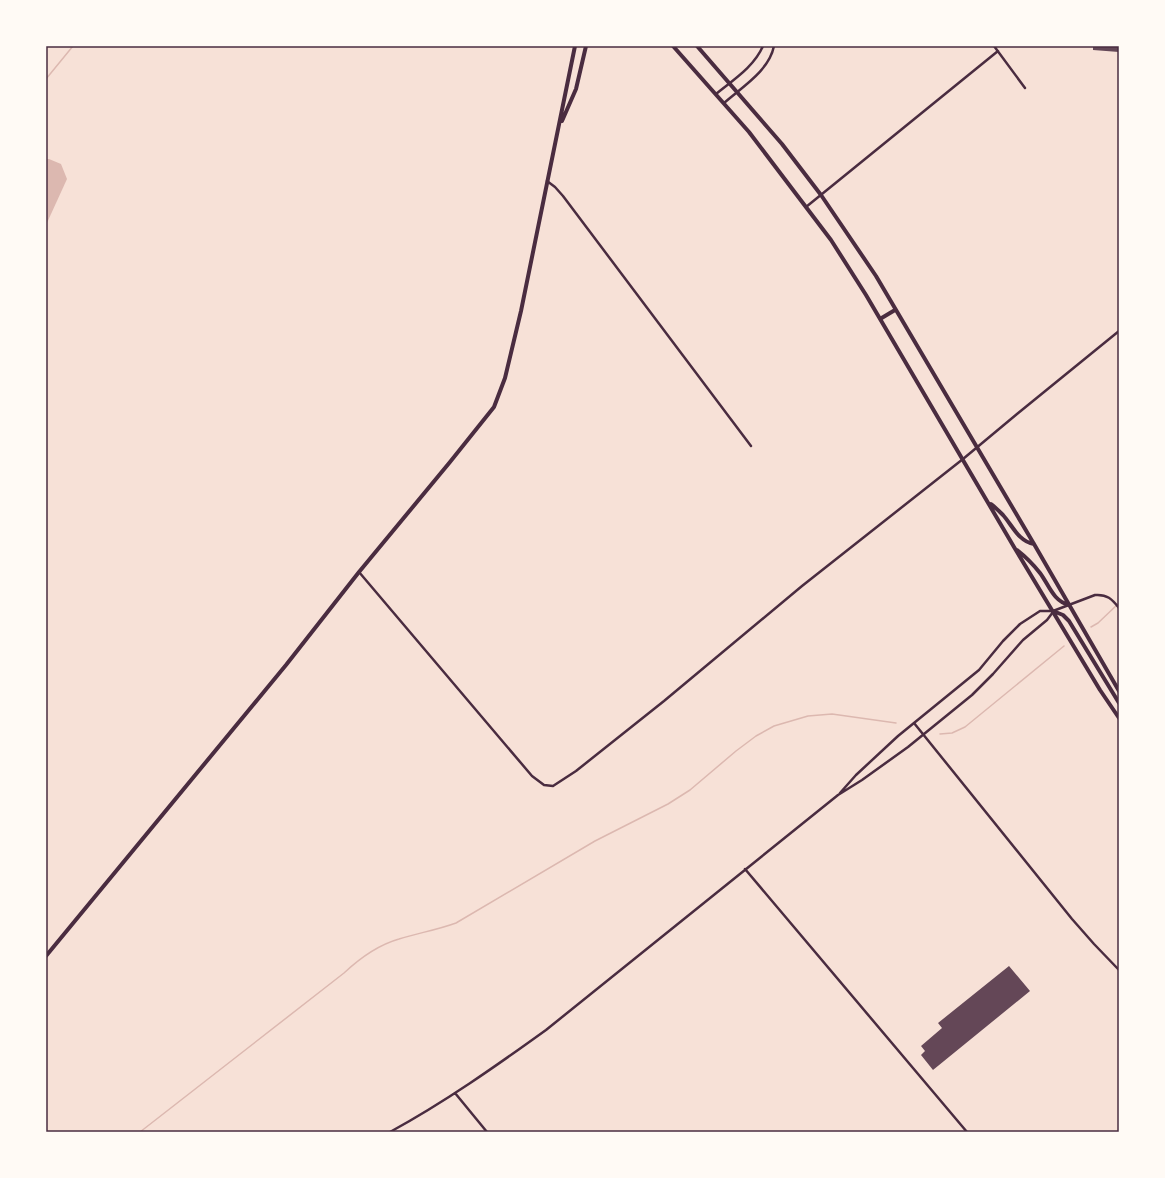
<svg xmlns="http://www.w3.org/2000/svg" width="1165" height="1178" viewBox="0 0 1165 1178" font-family="'Exo 2',sans-serif">
  <style>
    .water { fill: #dcb8b0 }
    .lines { fill: none; stroke-linecap: round; stroke-linejoin: round }
    .stream { stroke: #dcb8b0; stroke-width: 1.5 }
    .building { fill: #644757 }
    .minor { stroke: #4a2c40; stroke-width: 2.5 }
    .primary { stroke: #4a2c40; stroke-width: 4 }
    .neatline { fill: none; stroke: #4a2c40; stroke-width: 1.5 }
  </style>
  <rect width="100%" height="100%" fill="#f7e1d7"/>
  <path class="water" d="M 46,159 L 49,159 L 61,164 L 67,179 L 46,225 Z"/>
  <g class="lines">
    <path class="stream" d="M 46,79 L 73,46
      M 1091,627 L 1098,623 L 1119,603
      M 940,734 L 952,733 L 965,727 L 1064,646
      M 140,1132 L 344,973 C 360,958 378,945 399,939 C 418,933 437,930 456,923 L 595,841 L 668,804 L 690,790 L 736,751 L 756,736 L 774,726 L 808,716 L 832,714 L 896,723"/>
  </g>
  <path class="building" d="M 1093,46 L 1119,46 L 1119,52 L 1093,50 Z
    M 1009,966 L 1030,991 L 933,1070 L 921,1055 L 925,1051 L 921,1046 L 942,1028 L 938,1023 Z"/>
  <g class="lines">
    <path class="minor" d="M 994,46 L 1025,88
      M 716,94 C 733,80 754,67 763,46
      M 724,103 C 742,87 769,71 774,46
      M 547,181 L 555,187 L 563,196 L 751,446
      M 806,207 L 998,51
      M 359,572 L 532,776 L 544,785 L 553,786 L 576,771 L 664,701 L 802,586 L 963,459 L 1017,414 L 1119,331
      M 914,723 L 1072,919 L 1094,944 L 1119,970
      M 840,793 L 856,775 L 898,736 L 979,670 L 1003,641 L 1020,624 L 1040,611 L 1053,611 L 1095,595 C 1107,594 1112,599 1119,608
      M 745,869 L 967,1132
      M 455,1093 L 487,1132
      M 390,1132 C 445,1102 496,1066 546,1030 L 838,795 L 862,780 L 908,747 L 972,695 L 993,674 L 1023,640 L 1047,620 L 1053,612"/>
    <path class="primary" d="M 673,46 L 749,132 L 831,240 L 866,295 L 1014,547 L 1100,690 L 1119,718
      M 697,46 L 782,144 L 821,195 L 876,276 L 1034,544 L 1119,691
      M 562,121 L 576,89 L 586,46
      M 880,319 L 895,310
      M 991,504 C 995,507 999,511 1003,515 C 1012,525 1019,542 1034,544
      M 1017,550 C 1026,557 1033,564 1040,573 C 1049,585 1053,601 1069,605
      M 1053,611 L 1063,615 L 1069,621 L 1119,703
      M 46,956 L 286,665 L 359,572 L 450,462 L 494,407 L 505,378 L 521,311 L 575,46"/>
  </g>
  <rect width="1165" height="1178" fill="none" stroke="#fffaf5" stroke-width="94"/>
  <rect x="47" y="47" width="1071" height="1084" class="neatline"/>
</svg>
